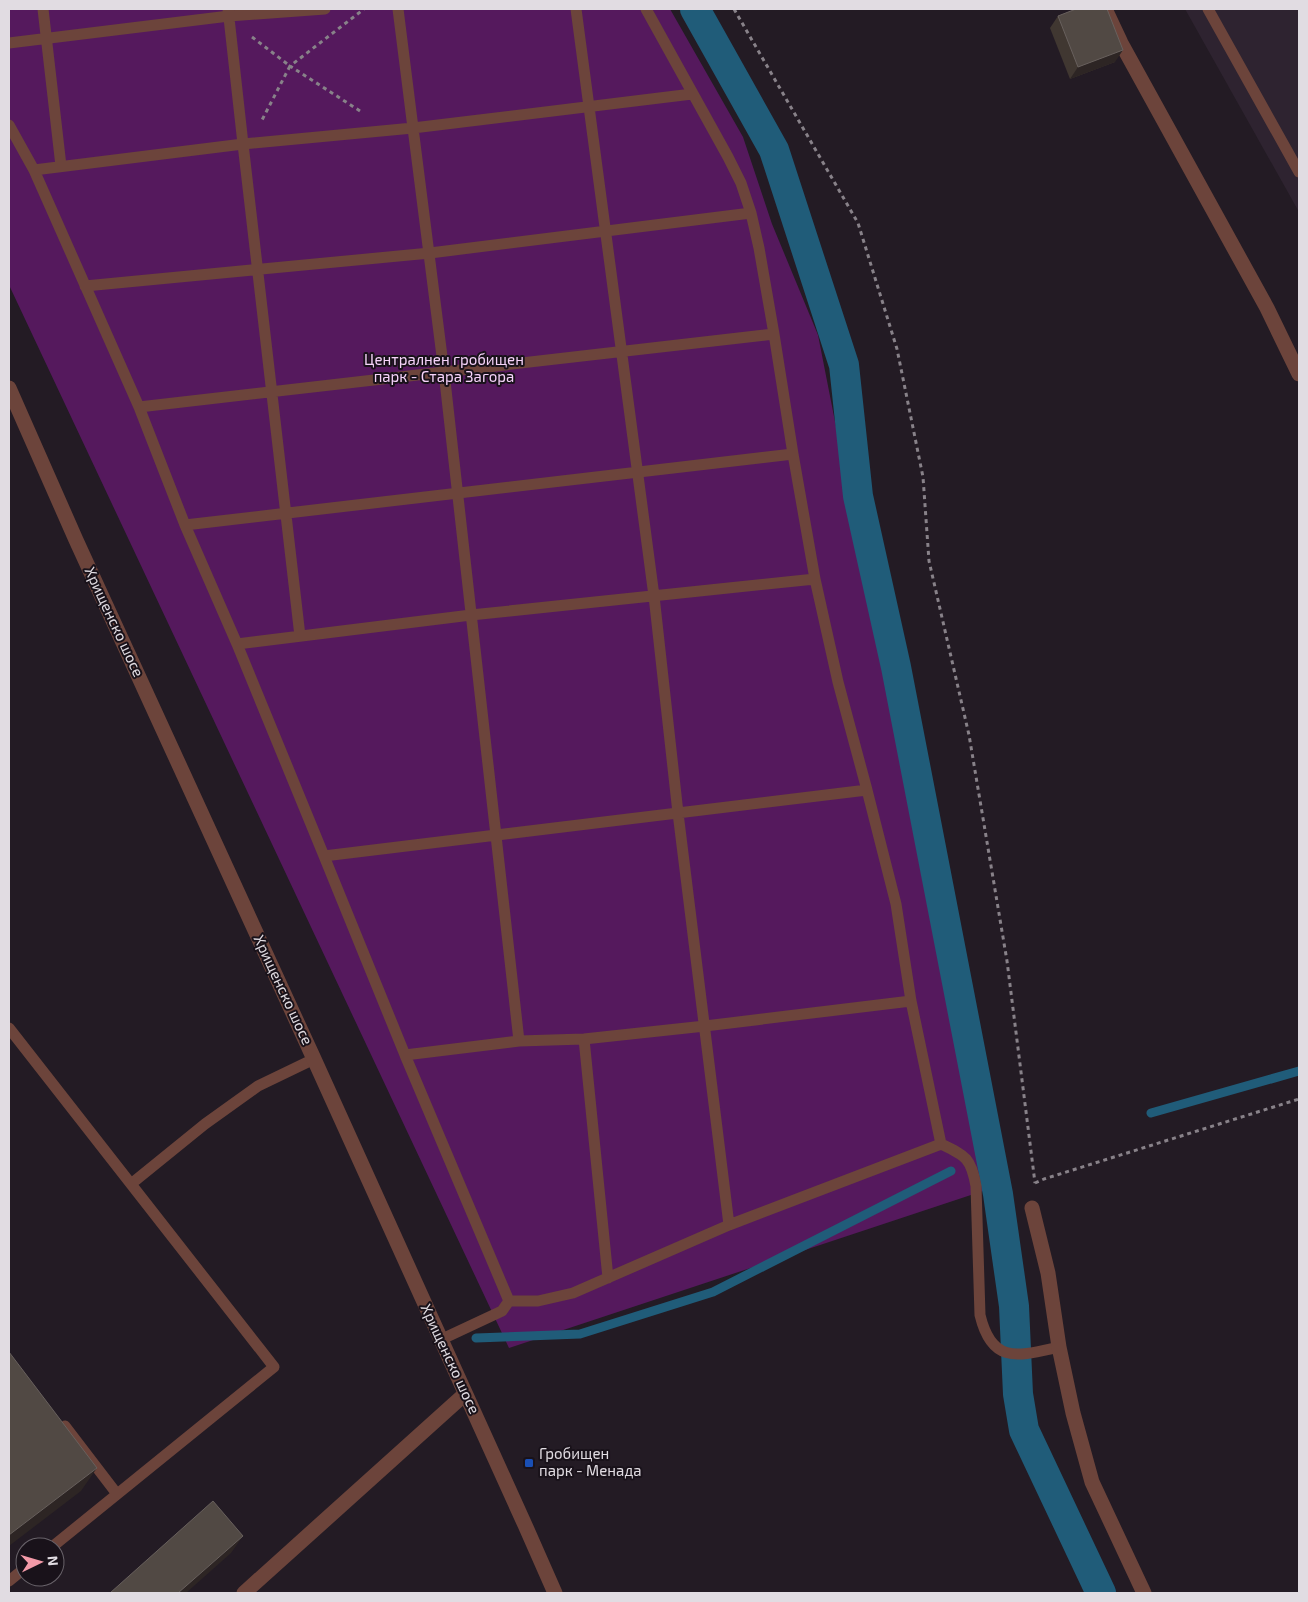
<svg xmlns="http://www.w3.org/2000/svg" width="1308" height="1602" viewBox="0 0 1308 1602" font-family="'Exo 2',sans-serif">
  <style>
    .built { fill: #2e2330 }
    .green { fill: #55195d }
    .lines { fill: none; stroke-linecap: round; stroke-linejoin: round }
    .stream { stroke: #205c79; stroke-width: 9 }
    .canal { stroke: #205c79; stroke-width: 30 }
    .path { stroke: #888289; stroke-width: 3; stroke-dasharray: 4 4; stroke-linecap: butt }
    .service { stroke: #6c443b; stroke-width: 11 }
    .minor { stroke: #6c443b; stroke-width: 15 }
    .tertiary { stroke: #6c443b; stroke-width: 15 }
    .wall { fill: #403731 }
    .shaded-wall { fill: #2d2524 }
    .building { fill: #514944; stroke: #68605d }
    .transit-dot { fill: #1a4fb4; stroke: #19121a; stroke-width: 2 }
    .labels { text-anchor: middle; stroke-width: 4; stroke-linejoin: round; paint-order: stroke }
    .park-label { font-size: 15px; fill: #f6d3fa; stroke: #19121a }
    .street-label { font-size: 15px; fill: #e1dce2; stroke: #19121a }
    .poi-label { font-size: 15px; fill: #e1dce2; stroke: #19121a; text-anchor: start }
  </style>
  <rect width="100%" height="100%" fill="#231b24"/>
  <path class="built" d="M 1185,9 L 1299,9 L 1299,212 Z"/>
  <path class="green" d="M 9,9 L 670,9 L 743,137 L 772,224 L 818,335 L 986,1190 L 509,1348 L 9,285 Z"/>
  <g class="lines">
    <path class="stream" d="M 1151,1113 L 1299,1071
      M 476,1338 L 580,1334 L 713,1292 L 951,1171"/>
    <path class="canal" d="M 695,9 L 774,150 L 844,365 L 858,496 L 896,667 L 998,1194 L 1014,1306 L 1018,1394 L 1024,1430 L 1101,1593"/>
    <path class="path" d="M 734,9 L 858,223 L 897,349 L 923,477 L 929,561 L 969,735 L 1007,961 L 1035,1183
      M 252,37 L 290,66 L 262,120
      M 360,111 L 290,66 L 364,9
      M 1035,1183 L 1044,1179 L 1299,1099"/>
    <path class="service" d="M 43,9 L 61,166
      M 228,9 L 243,144 L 413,128 L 444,372 L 519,1041
      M 398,9 L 413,128 L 692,94
      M 576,9 L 654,596 L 678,813 L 729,1225
      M 1208,9 L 1299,172
      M 9,43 L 229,16 L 325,9
      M 9,125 L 34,170 L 139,407 L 185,525 L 237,644 L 324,856 L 867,790 L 838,682 L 815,579 L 793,454 L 774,334 L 759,248 L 751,213 L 741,183 L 728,157 L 646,9
      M 34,170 L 243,144 L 300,636
      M 85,286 L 430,253 L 751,213
      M 139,407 L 774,334
      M 185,525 L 793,454
      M 237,644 L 471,615 L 815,579
      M 324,856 L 405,1055 L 519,1041 L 584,1039 L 705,1026 L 911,1001
      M 9,1028 L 274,1367 L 52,1547
      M 584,1039 L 608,1278
      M 405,1055 L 509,1301
      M 941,1144 C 966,1156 971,1158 976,1186 L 980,1315 C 992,1365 1018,1356 1059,1347
      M 131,1184 L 205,1124 L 258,1086 L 314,1059
      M 440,1340 L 502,1311 L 509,1301 L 538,1301 L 573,1293 L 729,1225 L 941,1144 L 911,1001 L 896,904 L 867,790
      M 65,1426 L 117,1494
      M 9,1581 L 25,1568"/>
    <path class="minor" d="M 1105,9 L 1121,43 L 1267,308 L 1299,374
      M 1032,1208 L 1048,1273 L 1059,1347 L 1073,1413 L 1092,1482 L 1144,1593
      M 244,1593 L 465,1394"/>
    <path class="tertiary" d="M 9,388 L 76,540 L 314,1059 L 525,1525 L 555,1593"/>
  </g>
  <path class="wall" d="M 1058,16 L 1115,62 L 1070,79 L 1050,28 Z"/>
  <path class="shaded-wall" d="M 1123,50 L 1115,62 L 1070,79 L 1078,67 Z
    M 97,1468 L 81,1491 L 9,1546 L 9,1535 Z
    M 243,1536 L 231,1553 L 186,1593 L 178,1593 Z"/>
  <path class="building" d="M 1076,9 L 1107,9 L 1123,50 L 1078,67 L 1058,16 Z
    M 9,1352 L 97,1468 L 9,1535 Z
    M 213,1501 L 243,1536 L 178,1593 L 110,1593 Z"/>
  <rect class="transit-dot" x="524" y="1458" width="10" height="10" rx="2.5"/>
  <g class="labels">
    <g class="park-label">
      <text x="444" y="365">Централнен гробищен<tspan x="444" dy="17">парк - Стара Загора</tspan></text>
    </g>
    <g class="street-label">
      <text transform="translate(114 622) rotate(65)" y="5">Хрищенско шосе</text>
      <text transform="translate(283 990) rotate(65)" y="5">Хрищенско шосе</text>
      <text transform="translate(450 1359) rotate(65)" y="5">Хрищенско шосе</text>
    </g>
    <g class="poi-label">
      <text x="539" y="1459">Гробищен<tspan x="539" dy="17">парк - Менада</tspan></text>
    </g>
  </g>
  <rect width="1308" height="1602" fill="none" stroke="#e1dce2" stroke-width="20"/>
  <g transform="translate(40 1562) rotate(85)"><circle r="24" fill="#19121a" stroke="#69636a"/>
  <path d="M0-4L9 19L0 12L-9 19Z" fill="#f39aa8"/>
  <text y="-8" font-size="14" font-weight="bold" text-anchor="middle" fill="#e1dce2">N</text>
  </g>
</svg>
